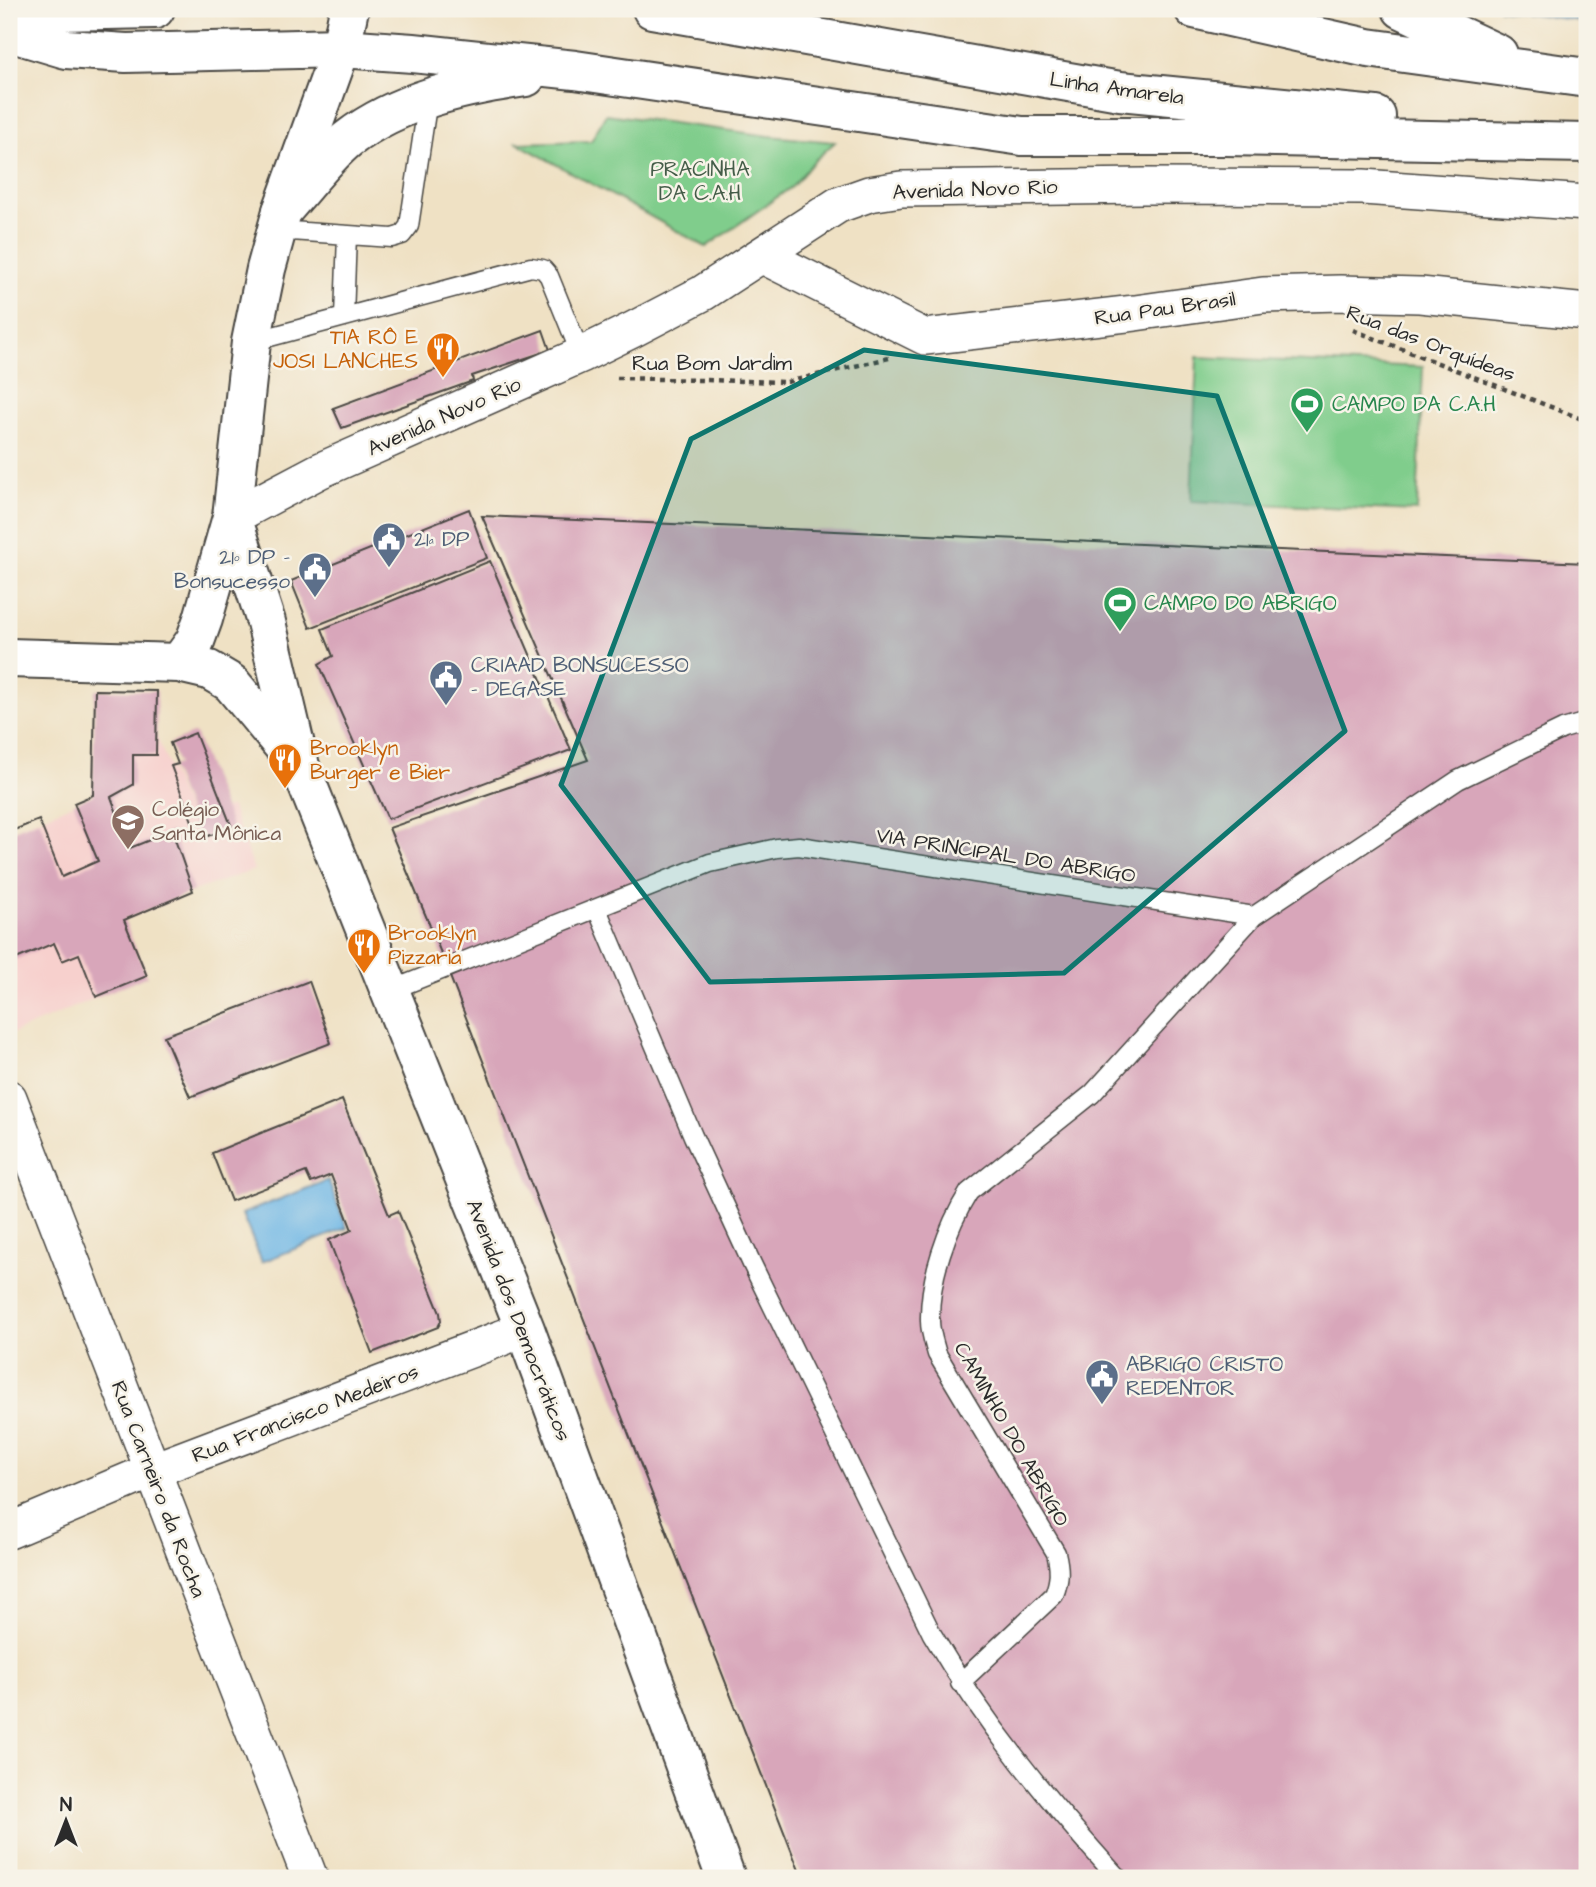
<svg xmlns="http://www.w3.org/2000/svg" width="1596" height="1887" viewBox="0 0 1596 1887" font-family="'Architects Daughter',sans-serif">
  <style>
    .built { fill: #f7d0cd }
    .green { fill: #80cd8c; stroke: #567c5c; stroke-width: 2 }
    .water { fill: #6db6e5; stroke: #4c7088; stroke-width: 2 }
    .building { fill: #d8a6ba }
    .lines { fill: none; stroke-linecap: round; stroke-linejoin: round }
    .lane-casing { stroke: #484642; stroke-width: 21 }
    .street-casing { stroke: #484642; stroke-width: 38 }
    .secondary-casing { stroke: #484642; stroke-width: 42 }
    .highway-casing { stroke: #484642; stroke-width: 42 }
    .path { stroke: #484642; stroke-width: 4.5; stroke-dasharray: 5 5; stroke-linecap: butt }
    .lane { stroke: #fff; stroke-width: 18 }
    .street { stroke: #fff; stroke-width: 35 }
    .secondary { stroke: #fff; stroke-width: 38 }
    .highway { stroke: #fff; stroke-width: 38 }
    .marked { fill: #0f766e; fill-opacity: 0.2; stroke: #0f766e; stroke-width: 5; stroke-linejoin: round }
    .labels { text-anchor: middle; stroke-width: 5; stroke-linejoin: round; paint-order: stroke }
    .street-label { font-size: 21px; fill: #2b2b2b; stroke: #f7f3e8 }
    .park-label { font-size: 21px; fill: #445c48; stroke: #f7f3e8 }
    .food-label { font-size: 21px; fill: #c56008; stroke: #f7f3e8; text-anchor: start }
    .leisure-label { font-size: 21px; fill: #27864d; stroke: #f7f3e8; text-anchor: start }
    .service-label { font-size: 21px; fill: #4e5e75; stroke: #f7f3e8; text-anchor: start }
    .education-label { font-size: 21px; fill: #785e54; stroke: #f7f3e8; text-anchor: start }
  </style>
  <rect width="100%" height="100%" fill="#f7f3e8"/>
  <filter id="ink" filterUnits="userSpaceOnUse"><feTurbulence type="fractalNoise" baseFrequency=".0143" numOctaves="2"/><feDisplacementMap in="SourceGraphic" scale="14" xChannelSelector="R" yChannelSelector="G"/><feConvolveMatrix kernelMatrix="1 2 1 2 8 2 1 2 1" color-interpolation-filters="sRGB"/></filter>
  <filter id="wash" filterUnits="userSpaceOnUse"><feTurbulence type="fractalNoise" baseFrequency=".00686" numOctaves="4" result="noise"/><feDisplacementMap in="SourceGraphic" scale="28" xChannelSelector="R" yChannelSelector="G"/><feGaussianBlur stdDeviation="1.57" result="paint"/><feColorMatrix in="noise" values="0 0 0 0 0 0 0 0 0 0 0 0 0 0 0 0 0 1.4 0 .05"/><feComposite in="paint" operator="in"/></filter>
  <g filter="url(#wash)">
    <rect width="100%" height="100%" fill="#efe1c4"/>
    <path class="built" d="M 95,690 L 157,691 L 156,735 L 191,820 L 231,806 L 254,870 L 193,891 L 124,920 L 147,976 L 9,1035 L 9,832 L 93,795 Z"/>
    <path class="green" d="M 606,114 L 769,136 L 835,142 L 814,161 L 793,186 L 706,247 L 517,143 L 591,141 Z
      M 1197,357 L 1423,367 L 1417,511 L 1191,501 Z"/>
    <path class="water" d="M 1498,9 L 1587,9 L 1587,22 Z
      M 328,1180 L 347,1228 L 262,1262 L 242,1214 Z"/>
    <g id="blocks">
      <path class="building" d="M 543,330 L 550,350 L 472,376 L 473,381 L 342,428 L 333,408 Z
        M 469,509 L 487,558 L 310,628 L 291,581 Z
        M 482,516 L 1587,563 L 1587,1878 L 802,1878 L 433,933 L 389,828 L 588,760 Z
        M 490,561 L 571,750 L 388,819 L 319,664 L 333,656 L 322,629 Z
        M 95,690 L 157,691 L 156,755 L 133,755 L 133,785 L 111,797 L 130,848 L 172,831 L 193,891 L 124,920 L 147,976 L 96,997 L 79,954 L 62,961 L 54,943 L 9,962 L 9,832 L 39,820 L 62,877 L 98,861 L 74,803 L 93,795 Z
        M 195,733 L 232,828 L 205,837 L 195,829 L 171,766 L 178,764 L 170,743 Z
        M 309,981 L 331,1043 L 190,1097 L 164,1036 Z
        M 342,1100 L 389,1215 L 398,1211 L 440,1313 L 441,1321 L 438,1327 L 372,1353 L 329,1240 L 352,1230 L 331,1175 L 311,1183 L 306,1172 L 231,1201 L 212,1153 Z"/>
    </g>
  </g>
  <g filter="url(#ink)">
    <use href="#blocks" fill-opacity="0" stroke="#484642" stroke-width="2"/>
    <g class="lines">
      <g class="lane-casing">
        <path id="lane" d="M 276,230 L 392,238 L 402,235 L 409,226 L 428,99
          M 344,317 L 347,235
          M 251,342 L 531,267 L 543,269 L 549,276 L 581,355
          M 597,909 L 693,1136 L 752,1264 L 932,1634 C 984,1723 1049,1802 1118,1878
          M 389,991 L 710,863 L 777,848 L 799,846 L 1254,916 L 1458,780 L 1563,729 L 1587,722
          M 960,1683 L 1054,1595 C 1060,1580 1060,1569 1056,1553 L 937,1354 C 934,1343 930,1332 930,1321 C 929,1279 947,1227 969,1192 L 1092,1094 L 1254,916"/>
      </g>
      <g class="street-casing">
        <path id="street" d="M 763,256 L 925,337 L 1135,313 L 1263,295 L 1340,293 L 1420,295 L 1587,312
          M 232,517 L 319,471 L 581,355 L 632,330 L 703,293 L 838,205 L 869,194 L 901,189 L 1144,186 L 1363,187 L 1587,203
          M 9,1098 L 310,1878
          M 9,1531 L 151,1471 L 525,1329"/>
      </g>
      <g class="secondary-casing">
        <path id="secondary" d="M 9,12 L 155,9
          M 232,517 L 266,622 L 300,766 L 525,1329 L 726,1878
          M 9,658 L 179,663 L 209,670 L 231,683 L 295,760
          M 179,663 L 195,641 L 203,619 L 232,517 L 251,342 L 266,269 L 282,211 L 341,48 L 349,9"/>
      </g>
      <g class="highway-casing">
        <path id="highway" d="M 652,9 L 1120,91 L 1376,116
          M 1194,9 L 1368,48 L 1587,78
          M 1402,9 L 1498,54
          M 9,32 L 66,49 L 126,53 L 341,48 L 413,53 L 575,70 L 1022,136 L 1225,136 L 1587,143
          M 282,211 C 301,190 327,156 348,139 C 399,100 464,86 526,77"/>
      </g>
      <path class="path" d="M 1353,330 L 1587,421
        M 617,378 L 787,382 L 889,358"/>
      <use href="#lane" class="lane"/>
      <use href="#street" class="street"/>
      <use href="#secondary" class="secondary"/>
      <use href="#highway" class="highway"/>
    </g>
  </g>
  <path class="marked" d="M 864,350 L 1217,396 L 1345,731 L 1064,973 L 710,982 L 561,785 L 691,439 Z"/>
  <defs>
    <g id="restaurant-pin" transform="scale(1.75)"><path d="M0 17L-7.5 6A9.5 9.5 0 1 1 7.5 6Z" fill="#e8710a" stroke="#f7f3e8"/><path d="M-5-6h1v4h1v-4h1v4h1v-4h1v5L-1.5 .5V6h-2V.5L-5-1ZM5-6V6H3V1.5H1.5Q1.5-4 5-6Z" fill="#fff"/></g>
    <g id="stadium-pin" transform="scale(1.75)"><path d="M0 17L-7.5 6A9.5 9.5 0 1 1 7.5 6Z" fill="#2e9e5b" stroke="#f7f3e8"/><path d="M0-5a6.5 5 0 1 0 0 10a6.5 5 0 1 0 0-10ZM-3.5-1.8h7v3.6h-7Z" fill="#fff"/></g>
    <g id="civic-pin" transform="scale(1.75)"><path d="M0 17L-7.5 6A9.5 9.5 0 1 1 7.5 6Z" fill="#5c6f8a" stroke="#f7f3e8"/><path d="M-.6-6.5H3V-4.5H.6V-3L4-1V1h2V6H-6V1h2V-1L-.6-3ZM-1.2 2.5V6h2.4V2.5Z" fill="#fff"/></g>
    <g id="school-pin" transform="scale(1.75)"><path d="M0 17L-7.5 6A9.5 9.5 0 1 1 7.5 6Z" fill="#8d6e63" stroke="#f7f3e8"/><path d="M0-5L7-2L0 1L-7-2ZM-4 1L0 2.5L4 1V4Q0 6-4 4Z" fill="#fff"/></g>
  </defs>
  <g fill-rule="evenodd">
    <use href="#restaurant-pin" x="443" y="349"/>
    <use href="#stadium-pin" x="1307" y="404"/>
    <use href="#civic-pin" x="389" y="539"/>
    <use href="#civic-pin" x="315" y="569"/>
    <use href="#stadium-pin" x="1120" y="603"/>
    <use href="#civic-pin" x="446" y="677"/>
    <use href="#restaurant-pin" x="285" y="760"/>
    <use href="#school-pin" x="128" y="821"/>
    <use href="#restaurant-pin" x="364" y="945"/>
    <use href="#civic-pin" x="1102" y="1376"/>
  </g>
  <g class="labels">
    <g class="street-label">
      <text transform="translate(1117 88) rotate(8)" y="7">Linha Amarela</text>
      <text transform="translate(975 189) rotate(-2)" y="7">Avenida Novo Rio</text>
      <text transform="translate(1165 308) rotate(-8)" y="7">Rua Pau Brasil</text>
      <text transform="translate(1431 343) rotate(21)" y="7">Rua das Orquídeas</text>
      <text x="712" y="370">Rua Bom Jardim</text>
      <text transform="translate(444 416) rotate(-24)" y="7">Avenida Novo Rio</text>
      <text transform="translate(1006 855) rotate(9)" y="7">VIA PRINCIPAL DO ABRIGO</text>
      <text transform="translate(519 1320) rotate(69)" y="7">Avenida dos Democráticos</text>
      <text transform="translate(305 1413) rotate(-21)" y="7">Rua Francisco Medeiros</text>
      <text transform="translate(1012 1434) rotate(60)" y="7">CAMINHO DO ABRIGO</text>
      <text transform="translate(159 1489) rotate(69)" y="7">Rua Carneiro da Rocha</text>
    </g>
    <g class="park-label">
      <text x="700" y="176">PRACINHA<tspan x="700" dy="24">DA C.A.H</tspan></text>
    </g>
    <g class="food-label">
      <text x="418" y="344" text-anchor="end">TIA RÔ E<tspan x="418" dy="24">JOSI LANCHES</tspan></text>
      <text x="310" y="755">Brooklyn<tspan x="310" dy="24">Burger e Bier</tspan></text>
      <text x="388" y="940">Brooklyn<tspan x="388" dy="24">Pizzaria</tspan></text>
    </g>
    <g class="leisure-label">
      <text x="1332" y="411">CAMPO DA C.A.H</text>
      <text x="1144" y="610">CAMPO DO ABRIGO</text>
    </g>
    <g class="service-label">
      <text x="414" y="546">21ª DP</text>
      <text x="290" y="564" text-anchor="end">21º DP -<tspan x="290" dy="24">Bonsucesso</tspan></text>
      <text x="471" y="672">CRIAAD BONSUCESSO<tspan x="471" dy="24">- DEGASE</tspan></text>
      <text x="1126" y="1371">ABRIGO CRISTO<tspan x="1126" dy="24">REDENTOR</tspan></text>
    </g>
    <g class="education-label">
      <text x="152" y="816">Colégio<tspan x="152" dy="24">Santa Mônica</tspan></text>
    </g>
  </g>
  <rect width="1596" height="1887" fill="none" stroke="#f7f3e8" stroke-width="35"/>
  <g transform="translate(66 1821)" stroke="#f7f3e8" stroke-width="5" paint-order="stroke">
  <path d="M0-5L12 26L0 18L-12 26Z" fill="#2b2b2b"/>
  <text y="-10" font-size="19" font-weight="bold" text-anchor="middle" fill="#2b2b2b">N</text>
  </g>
</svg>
